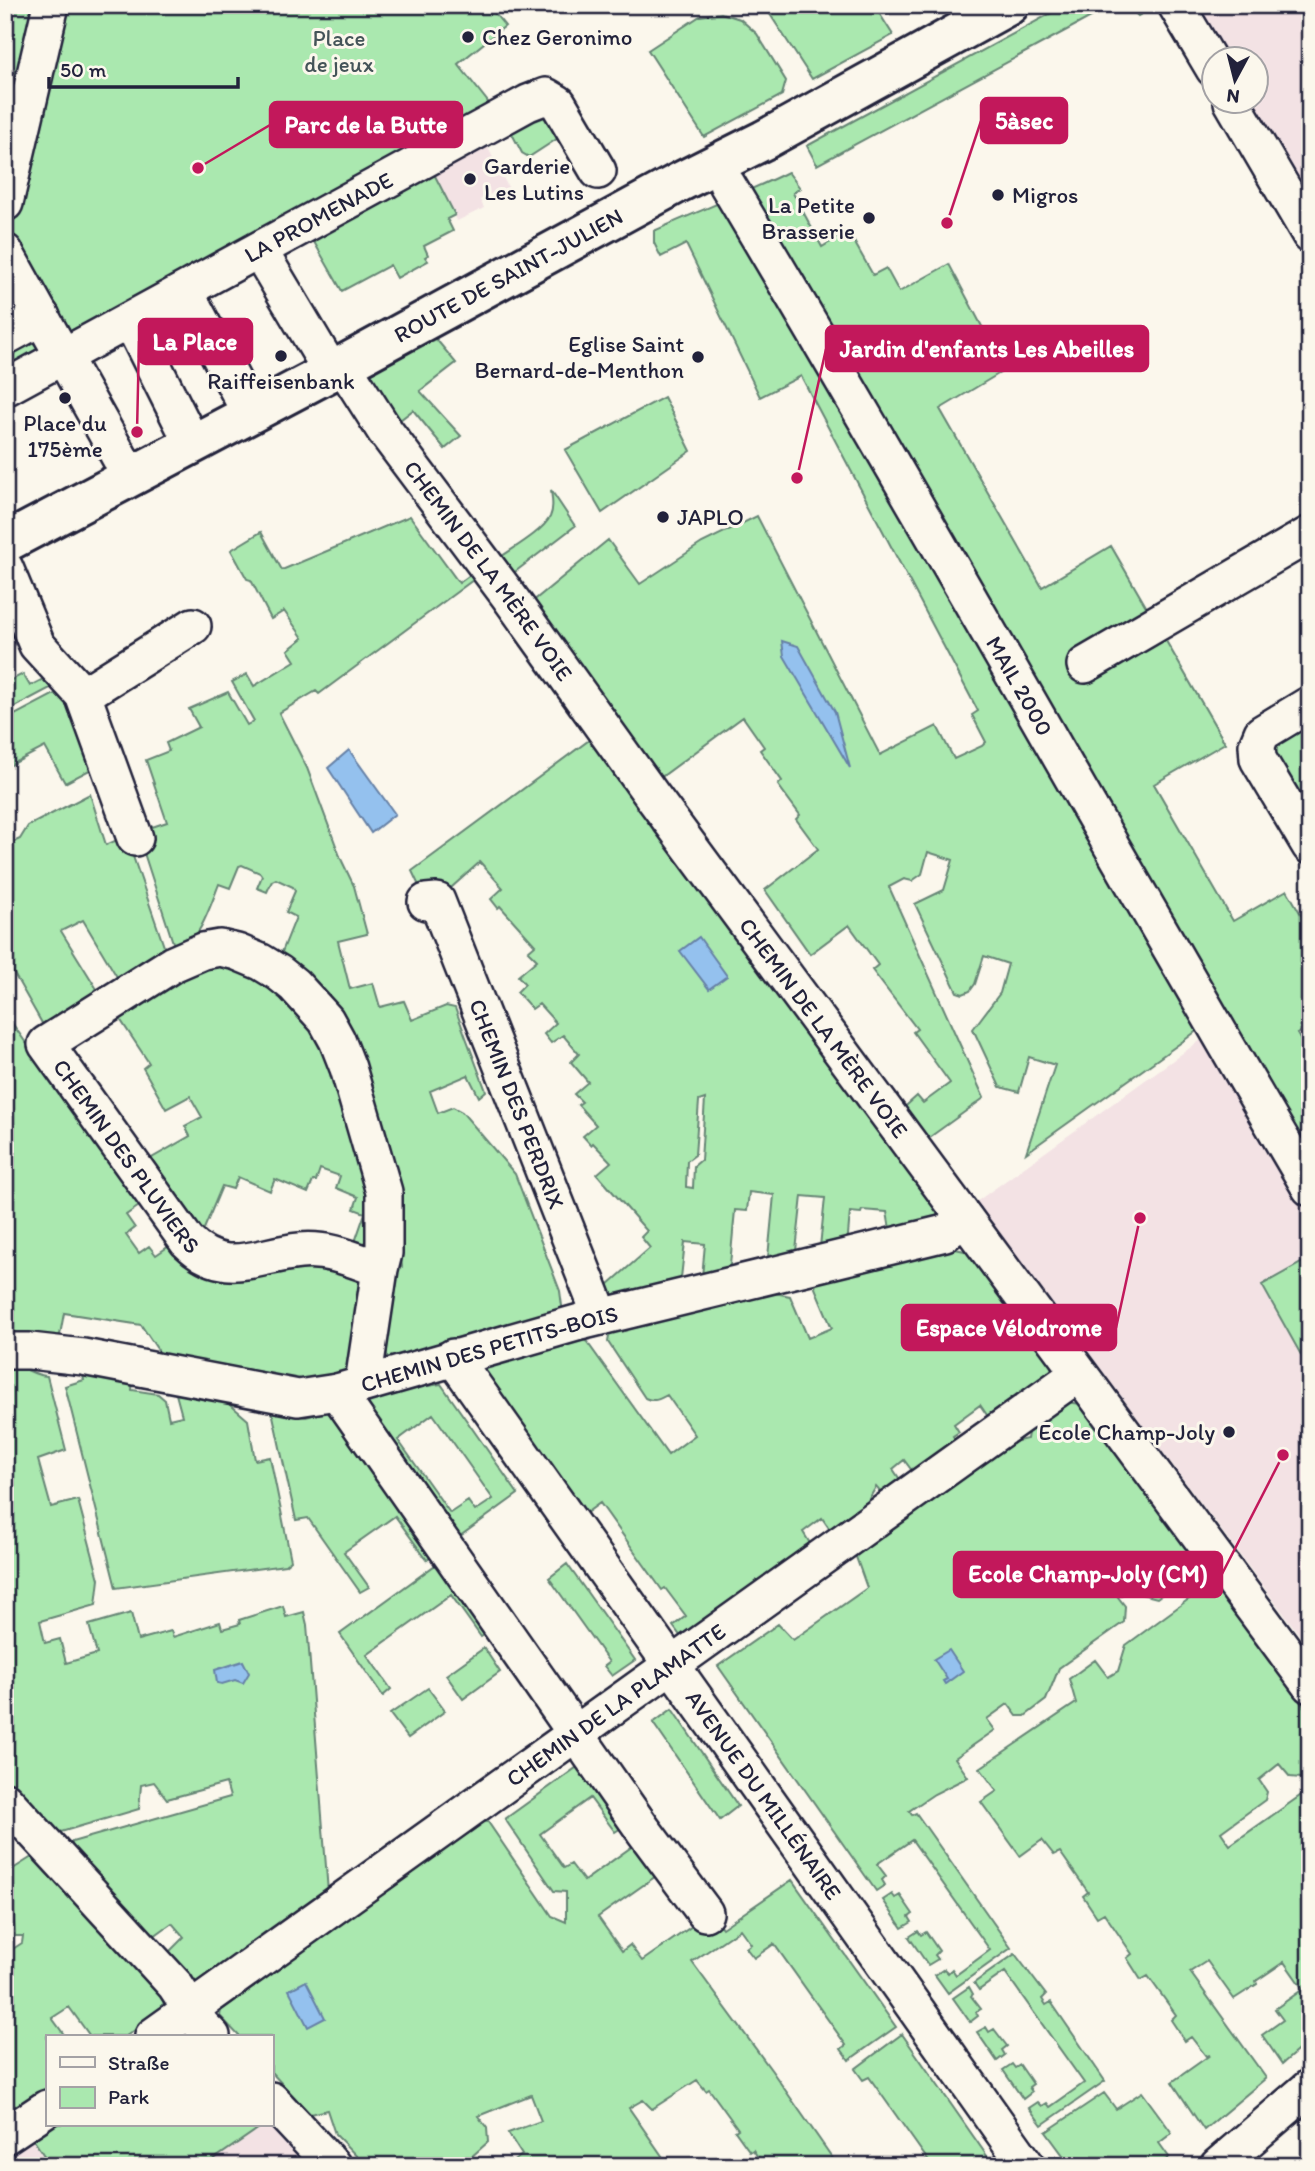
<svg xmlns="http://www.w3.org/2000/svg" width="1315" height="2171" viewBox="0 0 1315 2171" font-family="Itim,sans-serif">
  <style>
    .built { fill: #f3e2e4 }
    .green { fill: #aae8af; stroke: #668575; stroke-width: 2; fill-rule: evenodd }
    .water { fill: #94c1ee; stroke: #6681a6; stroke-width: 2 }
    .lines { fill: none; stroke-linecap: round; stroke-linejoin: round }
    .minor-casing { stroke: #22223b; stroke-width: 40 }
    .major-casing { stroke: #22223b; stroke-width: 44 }
    .minor { stroke: #fbf7ec; stroke-width: 35 }
    .major { stroke: #fbf7ec; stroke-width: 38 }
    .poi-dot { fill: #22223b; stroke: #fbf7ec; stroke-width: 2.5 }
    .labels { text-anchor: middle; stroke-width: 6; stroke-linejoin: round; paint-order: stroke }
    .poi-label { font-size: 23px; fill: #22223b; stroke: #fbf7ec; text-anchor: start }
    .park-label { font-size: 23px; fill: #445458; stroke: #fbf7ec }
    .street-label { font-size: 23px; fill: #22223b; stroke: #fbf7ec }
    .leader { fill: none; stroke: #c2185b; stroke-width: 2.5 }
    .callout-dot { fill: #c2185b; stroke: #fbf7ec; stroke-width: 2.5 }
    .callout { fill: #c2185b; stroke: #c2185b; stroke-width: 2.5 }
    .callout-label { font-size: 24px; text-anchor: middle; font-weight: bold; fill: #fff }
  </style>
  <rect width="100%" height="100%" fill="#fbf7ec"/>
  <filter id="ink" filterUnits="userSpaceOnUse"><feTurbulence type="fractalNoise" baseFrequency=".0143" numOctaves="2"/><feDisplacementMap in="SourceGraphic" scale="14" xChannelSelector="R" yChannelSelector="G"/><feConvolveMatrix kernelMatrix="1 2 1 2 8 2 1 2 1" color-interpolation-filters="sRGB"/></filter>
  <g filter="url(#ink)">
    <path class="built" d="M 1194,5 L 1310,5 L 1310,202 L 1250,102 L 1256,102 L 1256,60 L 1226,59 Z
      M 485,142 L 511,193 L 506,195 L 502,188 L 480,200 L 484,208 L 457,221 L 432,170 Z
      M 1205,1037 L 1310,1216 L 1310,1649 L 976,1202 Z
      M 265,2124 L 271,2124 L 311,2166 L 204,2166 Z
      M 33,2139 L 51,2166 L 5,2166 L 5,2157 Z"/>
    <path class="green" d="M 5,5 L 488,5 L 505,26 L 458,64 L 495,111 L 73,339 L 5,225 Z
      M 764,5 L 874,5 L 893,35 L 812,79 Z
      M 1066,5 L 1144,5 L 1148,10 L 1138,16 L 1128,6 L 1113,5 L 817,165 L 807,146 Z
      M 721,13 L 740,19 L 757,34 L 786,81 L 782,95 L 704,137 L 648,50 L 700,16 Z
      M 546,108 L 563,135 L 529,157 L 522,153 L 509,128 Z
      M 432,170 L 455,215 L 447,219 L 453,231 L 424,246 L 428,255 L 425,257 L 428,261 L 397,278 L 390,265 L 342,291 L 310,235 Z
      M 788,172 L 800,188 L 793,193 L 822,247 L 848,231 L 873,275 L 886,268 L 899,292 L 949,264 L 1005,370 L 940,409 L 1042,587 L 1111,546 L 1225,743 L 1154,784 L 1233,921 L 1287,890 L 1310,930 L 1310,1027 L 1297,1034 L 1310,1056 L 1310,1165 L 1220,1013 L 1186,1039 L 1026,1153 L 1055,1065 L 1029,1057 L 1019,1092 L 1000,1087 L 973,1029 L 1000,993 L 1008,964 L 984,956 L 975,984 L 970,991 L 963,994 L 957,992 L 915,904 L 944,890 L 953,860 L 928,852 L 922,874 L 912,881 L 904,879 L 889,887 L 984,1098 L 923,1142 L 899,1112 L 917,1096 L 923,1103 L 950,1083 L 913,1032 L 917,1029 L 872,970 L 878,965 L 849,925 L 810,954 L 765,890 L 818,849 L 796,819 L 800,815 L 778,785 L 782,781 L 760,750 L 764,747 L 743,717 L 656,781 L 526,607 L 608,540 L 640,584 L 702,543 L 757,516 L 880,755 L 937,726 L 954,759 L 982,746 L 986,742 L 972,715 L 978,711 L 801,376 L 760,397 L 686,244 L 661,257 L 654,243 L 654,231 C 698,211 744,194 788,172 Z
      M 32,331 L 46,354 L 5,376 L 5,346 Z
      M 436,339 L 456,363 L 420,391 L 461,436 L 445,449 L 413,410 L 391,427 L 367,374 Z
      M 664,397 L 691,451 L 602,513 L 565,450 Z
      M 551,490 L 575,526 L 507,578 L 498,559 C 513,548 542,532 550,517 C 554,508 552,499 551,490 Z
      M 410,516 L 459,583 L 474,572 L 477,577 L 319,694 L 316,691 L 279,713 L 307,768 L 341,859 L 354,886 L 367,934 L 338,941 L 350,989 L 373,983 L 380,1007 L 404,1001 L 412,1020 L 446,1006 L 455,1008 L 486,1091 L 479,1097 L 468,1075 L 430,1091 L 438,1113 L 453,1107 L 462,1112 L 515,1174 L 560,1291 L 564,1321 L 386,1368 L 391,1269 L 402,1267 L 396,1202 L 352,1043 L 278,962 L 296,917 L 286,912 L 295,891 L 293,887 L 276,879 L 272,881 L 267,892 L 257,888 L 262,876 L 260,873 L 242,865 L 239,866 L 230,888 L 219,884 C 209,910 200,939 177,955 L 143,850 L 146,829 L 167,822 L 146,760 L 169,751 L 166,743 L 199,727 L 189,709 L 228,692 L 247,725 L 254,721 L 232,682 L 247,674 L 254,686 L 295,661 L 288,650 L 303,638 L 284,611 L 271,619 L 251,580 L 247,579 L 231,550 L 261,532 L 282,570 Z
      M 23,674 L 30,686 L 51,675 L 58,684 L 5,712 L 5,683 Z
      M 62,690 L 101,764 L 65,783 L 45,747 L 5,768 L 5,720 Z
      M 1310,711 L 1310,833 L 1269,744 Z
      M 592,738 L 938,1213 L 933,1223 L 891,1235 L 887,1212 L 862,1210 L 861,1213 L 850,1212 L 847,1247 L 820,1247 L 825,1198 L 802,1196 L 795,1260 L 767,1268 L 774,1195 L 749,1192 L 747,1211 L 735,1210 L 729,1276 L 702,1277 L 705,1244 L 685,1242 L 680,1287 L 620,1302 L 601,1291 L 650,1248 L 641,1237 L 647,1231 L 597,1174 L 611,1162 L 593,1143 L 591,1145 L 583,1136 L 596,1125 L 578,1105 L 582,1102 L 574,1094 L 588,1082 L 571,1062 L 579,1054 L 563,1035 L 551,1043 L 544,1034 L 556,1023 L 539,1004 L 532,1009 L 517,992 L 525,984 L 518,976 L 537,960 L 528,951 L 535,945 L 500,906 L 498,908 L 491,899 L 503,888 L 480,862 L 452,887 L 421,890 L 412,871 ZM 705,1099 L 701,1160 L 694,1166 L 693,1188 L 686,1187 L 687,1161 L 695,1155 L 699,1101 Z
      M 90,794 L 106,845 L 126,836 L 169,961 L 123,987 L 83,920 L 61,931 L 103,999 L 47,1032 L 5,958 L 5,846 L 20,839 L 28,826 Z
      M 212,963 L 256,972 L 315,1022 L 373,1189 L 371,1255 L 355,1242 L 365,1213 L 354,1209 L 358,1197 L 336,1188 L 340,1176 L 320,1169 L 316,1181 L 313,1181 L 308,1193 L 275,1179 L 270,1191 L 238,1177 L 233,1189 L 222,1186 L 199,1241 L 143,1163 L 190,1136 L 185,1126 L 202,1117 L 190,1096 L 166,1109 L 143,1068 L 149,1063 L 116,1013 Z
      M 5,1013 L 117,1173 L 148,1200 L 126,1215 L 135,1228 L 126,1235 L 139,1253 L 149,1246 L 156,1255 L 175,1242 L 191,1267 L 235,1278 L 299,1262 L 361,1279 L 358,1366 L 304,1391 L 170,1368 L 141,1325 L 64,1313 L 60,1335 L 50,1339 L 5,1331 Z
      M 946,1247 L 969,1252 L 1051,1362 L 1052,1381 L 989,1418 L 980,1405 L 954,1424 L 959,1432 L 953,1436 L 961,1448 L 913,1472 L 904,1460 L 893,1469 L 901,1481 L 882,1494 L 876,1487 L 866,1504 L 831,1531 L 822,1518 L 803,1532 L 811,1545 L 687,1645 L 673,1626 L 686,1616 L 665,1588 L 662,1590 L 600,1503 L 582,1516 L 480,1366 L 580,1338 L 587,1342 L 668,1455 L 695,1435 L 667,1395 C 658,1400 654,1402 645,1398 L 608,1342 L 610,1331 L 764,1291 L 790,1296 L 808,1338 L 832,1328 L 815,1288 L 817,1278 Z
      M 1310,1258 L 1310,1371 L 1262,1285 Z
      M 13,1367 C 28,1367 31,1375 47,1376 L 66,1450 L 38,1460 L 51,1507 L 78,1500 L 99,1579 L 96,1605 L 40,1621 L 45,1643 L 60,1639 L 66,1663 L 97,1654 L 89,1625 L 131,1613 L 138,1640 L 171,1631 L 173,1637 L 220,1622 L 222,1629 L 240,1624 L 239,1620 L 283,1606 L 286,1617 L 304,1612 L 307,1625 L 328,1892 L 201,1984 L 188,1983 L 169,1959 L 170,1951 L 184,1937 L 172,1923 L 154,1936 L 143,1936 L 73,1860 L 72,1842 L 230,1797 L 226,1783 L 167,1799 L 154,1782 L 141,1785 L 139,1809 L 61,1832 L 42,1824 L 5,1784 L 5,1369 Z
      M 82,1370 L 133,1378 L 132,1390 L 158,1394 L 165,1400 L 169,1419 L 182,1416 L 176,1394 L 181,1387 L 218,1394 L 248,1420 L 255,1460 L 270,1457 L 291,1560 L 285,1565 L 116,1588 L 65,1386 L 84,1380 Z
      M 441,1384 L 518,1494 L 427,1560 L 395,1516 L 344,1552 L 369,1587 L 360,1592 L 308,1518 L 296,1520 L 272,1411 L 306,1417 L 414,1388 ZM 433,1414 L 493,1499 L 475,1511 L 468,1501 L 450,1513 L 398,1440 Z
      M 1065,1402 L 1082,1404 L 1196,1560 L 1196,1569 L 1157,1598 L 1138,1593 L 1133,1587 L 1118,1597 L 1125,1606 L 1124,1622 L 1059,1668 L 1046,1700 L 1025,1716 L 1017,1716 L 1008,1704 L 987,1719 L 995,1730 L 955,1758 L 968,1777 L 934,1794 L 909,1811 L 912,1815 L 916,1813 L 1011,1948 L 948,1993 L 935,1975 L 944,1969 L 948,1973 L 952,1969 L 956,1975 L 990,1950 L 912,1840 L 877,1864 L 886,1876 L 882,1880 L 885,1885 L 876,1891 L 718,1666 L 778,1624 L 793,1640 L 867,1588 L 855,1554 L 1005,1444 L 1027,1439 L 1029,1427 Z
      M 445,1558 L 494,1629 L 481,1637 L 451,1595 L 367,1655 L 391,1689 L 383,1696 L 340,1634 Z
      M 567,1564 L 635,1660 L 612,1676 L 604,1666 L 609,1662 L 549,1578 Z
      M 1208,1585 L 1217,1588 L 1310,1715 L 1310,1771 L 1301,1778 L 1290,1777 L 1279,1764 L 1259,1780 L 1267,1792 L 1265,1800 L 1221,1832 L 1230,1845 L 1310,1789 L 1310,2040 L 1282,2064 L 1262,2035 L 1283,2020 L 1275,2009 L 1303,1989 L 1284,1962 L 1256,1981 L 1257,1984 L 1234,1999 L 1207,1961 L 1190,1972 L 1266,2078 L 1204,2130 L 1172,2082 L 1210,2055 L 1206,2056 L 1191,2037 L 1185,2041 L 1171,2020 L 1176,2015 L 1148,1976 L 1141,1980 L 1127,1958 L 1132,1954 L 1104,1913 L 1097,1917 L 1083,1896 L 1088,1892 L 1060,1852 L 1054,1855 L 1042,1840 L 1020,1856 L 981,1802 L 997,1791 L 980,1768 L 1076,1703 L 1069,1679 L 1095,1660 L 1108,1677 L 1118,1671 L 1126,1645 Z
      M 484,1648 L 500,1672 L 463,1699 L 446,1675 Z
      M 428,1688 L 445,1711 L 408,1738 L 390,1714 Z
      M 672,1709 L 738,1806 L 720,1820 L 653,1723 Z
      M 587,1760 L 630,1822 L 615,1832 L 590,1798 L 540,1834 L 564,1868 L 571,1864 L 584,1881 L 644,1838 L 666,1869 L 598,1917 L 622,1951 L 630,1945 L 642,1961 L 711,1913 L 722,1928 L 792,1880 L 896,2027 L 849,2060 L 841,2049 L 846,2045 L 774,1944 L 754,1958 L 746,1948 L 751,1944 L 740,1929 L 692,1962 L 772,2071 L 838,2166 L 764,2166 L 753,2150 L 750,2152 L 735,2131 L 738,2129 L 709,2089 L 706,2091 L 697,2080 L 652,2109 L 643,2100 L 629,2108 L 669,2166 L 501,2166 L 508,2160 L 511,2163 L 522,2155 L 508,2133 L 541,2121 L 531,2095 L 478,2116 L 487,2128 L 488,2142 L 461,2166 L 366,2166 L 335,2134 L 327,2110 L 310,2114 L 271,2072 L 271,2036 L 239,2036 L 220,2016 L 223,1999 L 475,1821 L 488,1822 L 552,1916 L 566,1922 L 566,1892 L 554,1891 L 505,1819 Z
      M 35,1855 L 165,1994 L 162,2012 L 126,2036 L 90,2036 L 69,2007 L 52,2018 L 65,2036 L 47,2036 L 47,2089 L 5,2119 L 5,1954 L 22,1943 L 23,1936 L 15,1936 L 13,1909 L 5,1910 L 5,1874 Z
      M 892,1894 L 895,1898 L 900,1895 L 913,1914 L 909,1917 L 912,1922 L 902,1928 L 883,1900 Z
      M 918,1931 L 921,1935 L 926,1932 L 939,1951 L 935,1955 L 938,1959 L 928,1965 L 909,1937 Z
      M 1015,1954 L 1046,1995 L 1042,1999 L 1046,2005 L 1051,2002 L 1105,2081 L 1042,2125 L 1029,2108 L 1038,2102 L 1042,2106 L 1047,2103 L 1050,2107 L 1084,2083 L 1005,1972 L 979,1990 L 974,1983 Z
      M 969,1987 L 973,1994 L 971,1996 L 981,2009 L 976,2012 L 978,2016 L 970,2022 L 953,1998 Z
      M 986,2027 L 989,2032 L 994,2029 L 1007,2046 L 1002,2050 L 1005,2055 L 997,2061 L 977,2032 Z
      M 902,2034 L 994,2166 L 932,2166 L 869,2077 L 863,2080 L 855,2069 Z
      M 1012,2064 L 1015,2068 L 1020,2065 L 1033,2084 L 1029,2087 L 1032,2092 L 1023,2099 L 1003,2070 Z
      M 1142,2092 L 1172,2133 L 1159,2143 L 1169,2157 L 1159,2166 L 1071,2166 L 1046,2132 L 1104,2093 L 1116,2109 Z
      M 55,2124 L 265,2124 L 204,2166 L 51,2166 L 33,2139 Z"/>
    <path class="water" d="M 782,641 L 798,646 L 835,712 L 850,768 L 784,656 Z
      M 349,750 L 395,814 L 371,833 L 328,768 Z
      M 699,937 L 727,976 L 709,989 L 680,951 Z
      M 949,1650 L 963,1671 L 945,1684 L 943,1681 L 947,1679 L 934,1659 Z
      M 243,1661 L 249,1673 L 243,1683 L 235,1680 L 222,1684 L 217,1683 L 215,1670 Z
      M 306,1981 L 325,2018 L 308,2027 L 289,1990 Z"/>
    <g class="lines">
      <g class="minor-casing">
        <g id="minor">
          <path d="M 1176,5 L 1214,69"/>
          <path d="M 1232,102 L 1310,235"/>
          <path id="s1" d="M 727,184 C 926,516 1113,854 1310,1188"/>
          <path d="M 5,203 L 51,5"/>
          <path d="M 259,250 L 331,371"/>
          <path d="M 5,252 L 130,476"/>
          <path d="M 5,337 L 42,317"/>
          <path id="s2" d="M 343,365 L 385,431 L 508,595 L 653,797 L 1310,1685"/>
          <path id="s3" d="M 5,388 L 528,103 L 546,96 L 558,103 L 598,171"/>
          <path d="M 192,443 L 139,337 L 194,308 L 250,413"/>
          <path d="M 5,568 L 37,645 L 83,695 L 135,838"/>
          <path d="M 1085,665 L 1310,534"/>
          <path d="M 83,695 L 193,626"/>
          <path d="M 1310,704 L 1262,733 L 1257,745 L 1258,759 L 1310,846"/>
          <path id="s4" d="M 426,902 L 437,901 L 601,1317"/>
          <path id="s5" d="M 5,1351 L 30,1351 L 83,1357 L 298,1398 L 337,1392 L 580,1322 L 945,1233 L 965,1219"/>
          <path id="s6" d="M 453,1357 L 1027,2166"/>
          <path id="s7" d="M 363,1383 L 380,1269 L 384,1253 L 384,1192 L 348,1068 L 337,1040 L 326,1020 L 294,985 L 279,973 L 261,962 L 237,952 L 220,948 L 203,951 L 173,964 L 46,1044 L 187,1241 C 225,1279 256,1255 300,1251 C 329,1248 354,1260 380,1269"/>
          <path d="M 337,1392 L 644,1831 L 705,1913"/>
          <path d="M 5,1800 L 175,1985 L 202,2026 L 212,2036"/>
          <path id="s8" d="M 153,2036 L 1078,1374"/>
          <path d="M 271,2100 L 333,2166"/>
          <path d="M 5,2136 L 47,2108"/>
          <path d="M 1218,2166 L 1310,2087"/>
        </g>
      </g>
      <g class="major-casing">
        <g id="major">
          <path id="s9" d="M 5,543 L 343,365 L 680,182 L 764,140 L 1009,5"/>
        </g>
      </g>
      <use href="#minor" class="minor"/>
      <use href="#major" class="major"/>
    </g>
  </g>
  <g class="poi-dot">
    <circle cx="468" cy="37" r="7"/>
    <circle cx="470" cy="179" r="7"/>
    <circle cx="998" cy="195" r="7"/>
    <circle cx="869" cy="218" r="7"/>
    <circle cx="281" cy="356" r="7"/>
    <circle cx="698" cy="357" r="7"/>
    <circle cx="65" cy="398" r="7"/>
    <circle cx="663" cy="517" r="7"/>
    <circle cx="1229" cy="1432" r="7"/>
  </g>
  <g class="labels">
    <g class="poi-label">
      <text x="482" y="45">Chez Geronimo</text>
      <text x="484" y="174">Garderie<tspan x="484" dy="26">Les Lutins</tspan></text>
      <text x="1012" y="203">Migros</text>
      <text x="855" y="213" text-anchor="end">La Petite<tspan x="855" dy="26">Brasserie</tspan></text>
      <text x="684" y="352" text-anchor="end">Eglise Saint<tspan x="684" dy="26">Bernard-de-Menthon</tspan></text>
      <text x="281" y="389" text-anchor="middle">Raiffeisenbank</text>
      <text x="65" y="431" text-anchor="middle">Place du<tspan x="65" dy="26">175ème</tspan></text>
      <text x="677" y="525">JAPLO</text>
      <text x="1215" y="1440" text-anchor="end">Ecole Champ-Joly</text>
    </g>
    <g class="park-label">
      <text x="339" y="46">Place<tspan x="339" dy="26">de jeux</tspan></text>
    </g>
    <g class="street-label">
      <text dy="8" stroke="none"><textPath href="#s3" startOffset="357">LA PROMENADE</textPath></text>
      <text dy="8" stroke="none"><textPath href="#s9" startOffset="570">ROUTE DE SAINT-JULIEN</textPath></text>
      <text dy="8" stroke="none"><textPath href="#s2" startOffset="252">CHEMIN DE LA MÈRE VOIE</textPath></text>
      <text dy="8" stroke="none"><textPath href="#s1" startOffset="581">MAIL 2000</textPath></text>
      <text dy="8" stroke="none"><textPath href="#s2" startOffset="819">CHEMIN DE LA MÈRE VOIE</textPath></text>
      <text dy="8" stroke="none"><textPath href="#s4" startOffset="229">CHEMIN DES PERDRIX</textPath></text>
      <text dy="8" stroke="none"><textPath href="#s7" startOffset="844">CHEMIN DES PLUVIERS</textPath></text>
      <text dy="8" stroke="none"><textPath href="#s5" startOffset="495">CHEMIN DES PETITS-BOIS</textPath></text>
      <text dy="8" stroke="none"><textPath href="#s8" startOffset="569">CHEMIN DE LA PLAMATTE</textPath></text>
      <text dy="8" stroke="none"><textPath href="#s6" startOffset="537">AVENUE DU MILLÉNAIRE</textPath></text>
    </g>
  </g>
  <path class="leader" d="M947 223L981 121M198 168L270 125M137 432L139 341M797 478L826 349M1140 1218L1116 1328M1283 1455L1222 1574"/>
  <g class="callout-dot">
    <circle cx="947" cy="223" r="7"/>
    <circle cx="198" cy="168" r="7"/>
    <circle cx="137" cy="432" r="7"/>
    <circle cx="797" cy="478" r="7"/>
    <circle cx="1140" cy="1218" r="7"/>
    <circle cx="1283" cy="1455" r="7"/>
  </g>
  <g class="callout">
    <rect x="981" y="98" width="86" height="45" rx="7"/>
    <rect x="270" y="102" width="192" height="45" rx="7"/>
    <rect x="139" y="319" width="113" height="45" rx="7"/>
    <rect x="826" y="326" width="322" height="45" rx="7"/>
    <rect x="902" y="1305" width="214" height="45" rx="7"/>
    <rect x="954" y="1552" width="268" height="45" rx="7"/>
  </g>
  <g class="callout-label">
    <text x="1024" y="129">5àsec</text>
    <text x="366" y="133">Parc de la Butte</text>
    <text x="195" y="350">La Place</text>
    <text x="987" y="357">Jardin d'enfants Les Abeilles</text>
    <text x="1009" y="1336">Espace Vélodrome</text>
    <text x="1088" y="1582">Ecole Champ-Joly (CM)</text>
  </g>
  <rect width="1315" height="2171" fill="none" stroke="#fbf7ec" stroke-width="28"/>
  <rect x="14" y="14" width="1287" height="2143" fill="none" stroke="#22223b" stroke-width="2.5" filter="url(#ink)"/>
  <rect x="46" y="2035" width="228" height="91" fill="#fbf7ec" stroke="#a4a2a5" stroke-width="2"/>
  <rect x="60" y="2057" width="35" height="10" fill="#fbf7ec" stroke="#a4a2a5" stroke-width="2"/>
  <text x="108" y="2070" font-size="21" fill="#22223b">Straße</text>
  <rect x="60" y="2087" width="35" height="21" fill="#aae8af" stroke="#a4a2a5" stroke-width="2"/>
  <text x="108" y="2104" font-size="21" fill="#22223b">Park</text>
  <g transform="translate(1235 80) rotate(187)"><circle r="33" fill="#fbf7ec" stroke="#a4a2a5" stroke-width="2"/>
  <path d="M0-5L12 26L0 18L-12 26Z" fill="#22223b"/>
  <text y="-10" font-size="19" font-weight="bold" text-anchor="middle" fill="#22223b">N</text>
  </g>
  <path d="M49 77v10h189v-10" fill="none" stroke="#22223b" stroke-width="3.5"/>
  <text x="60" y="77" font-size="21" fill="#22223b" stroke="#fbf7ec" stroke-width="5" paint-order="stroke">50 m</text>
</svg>
